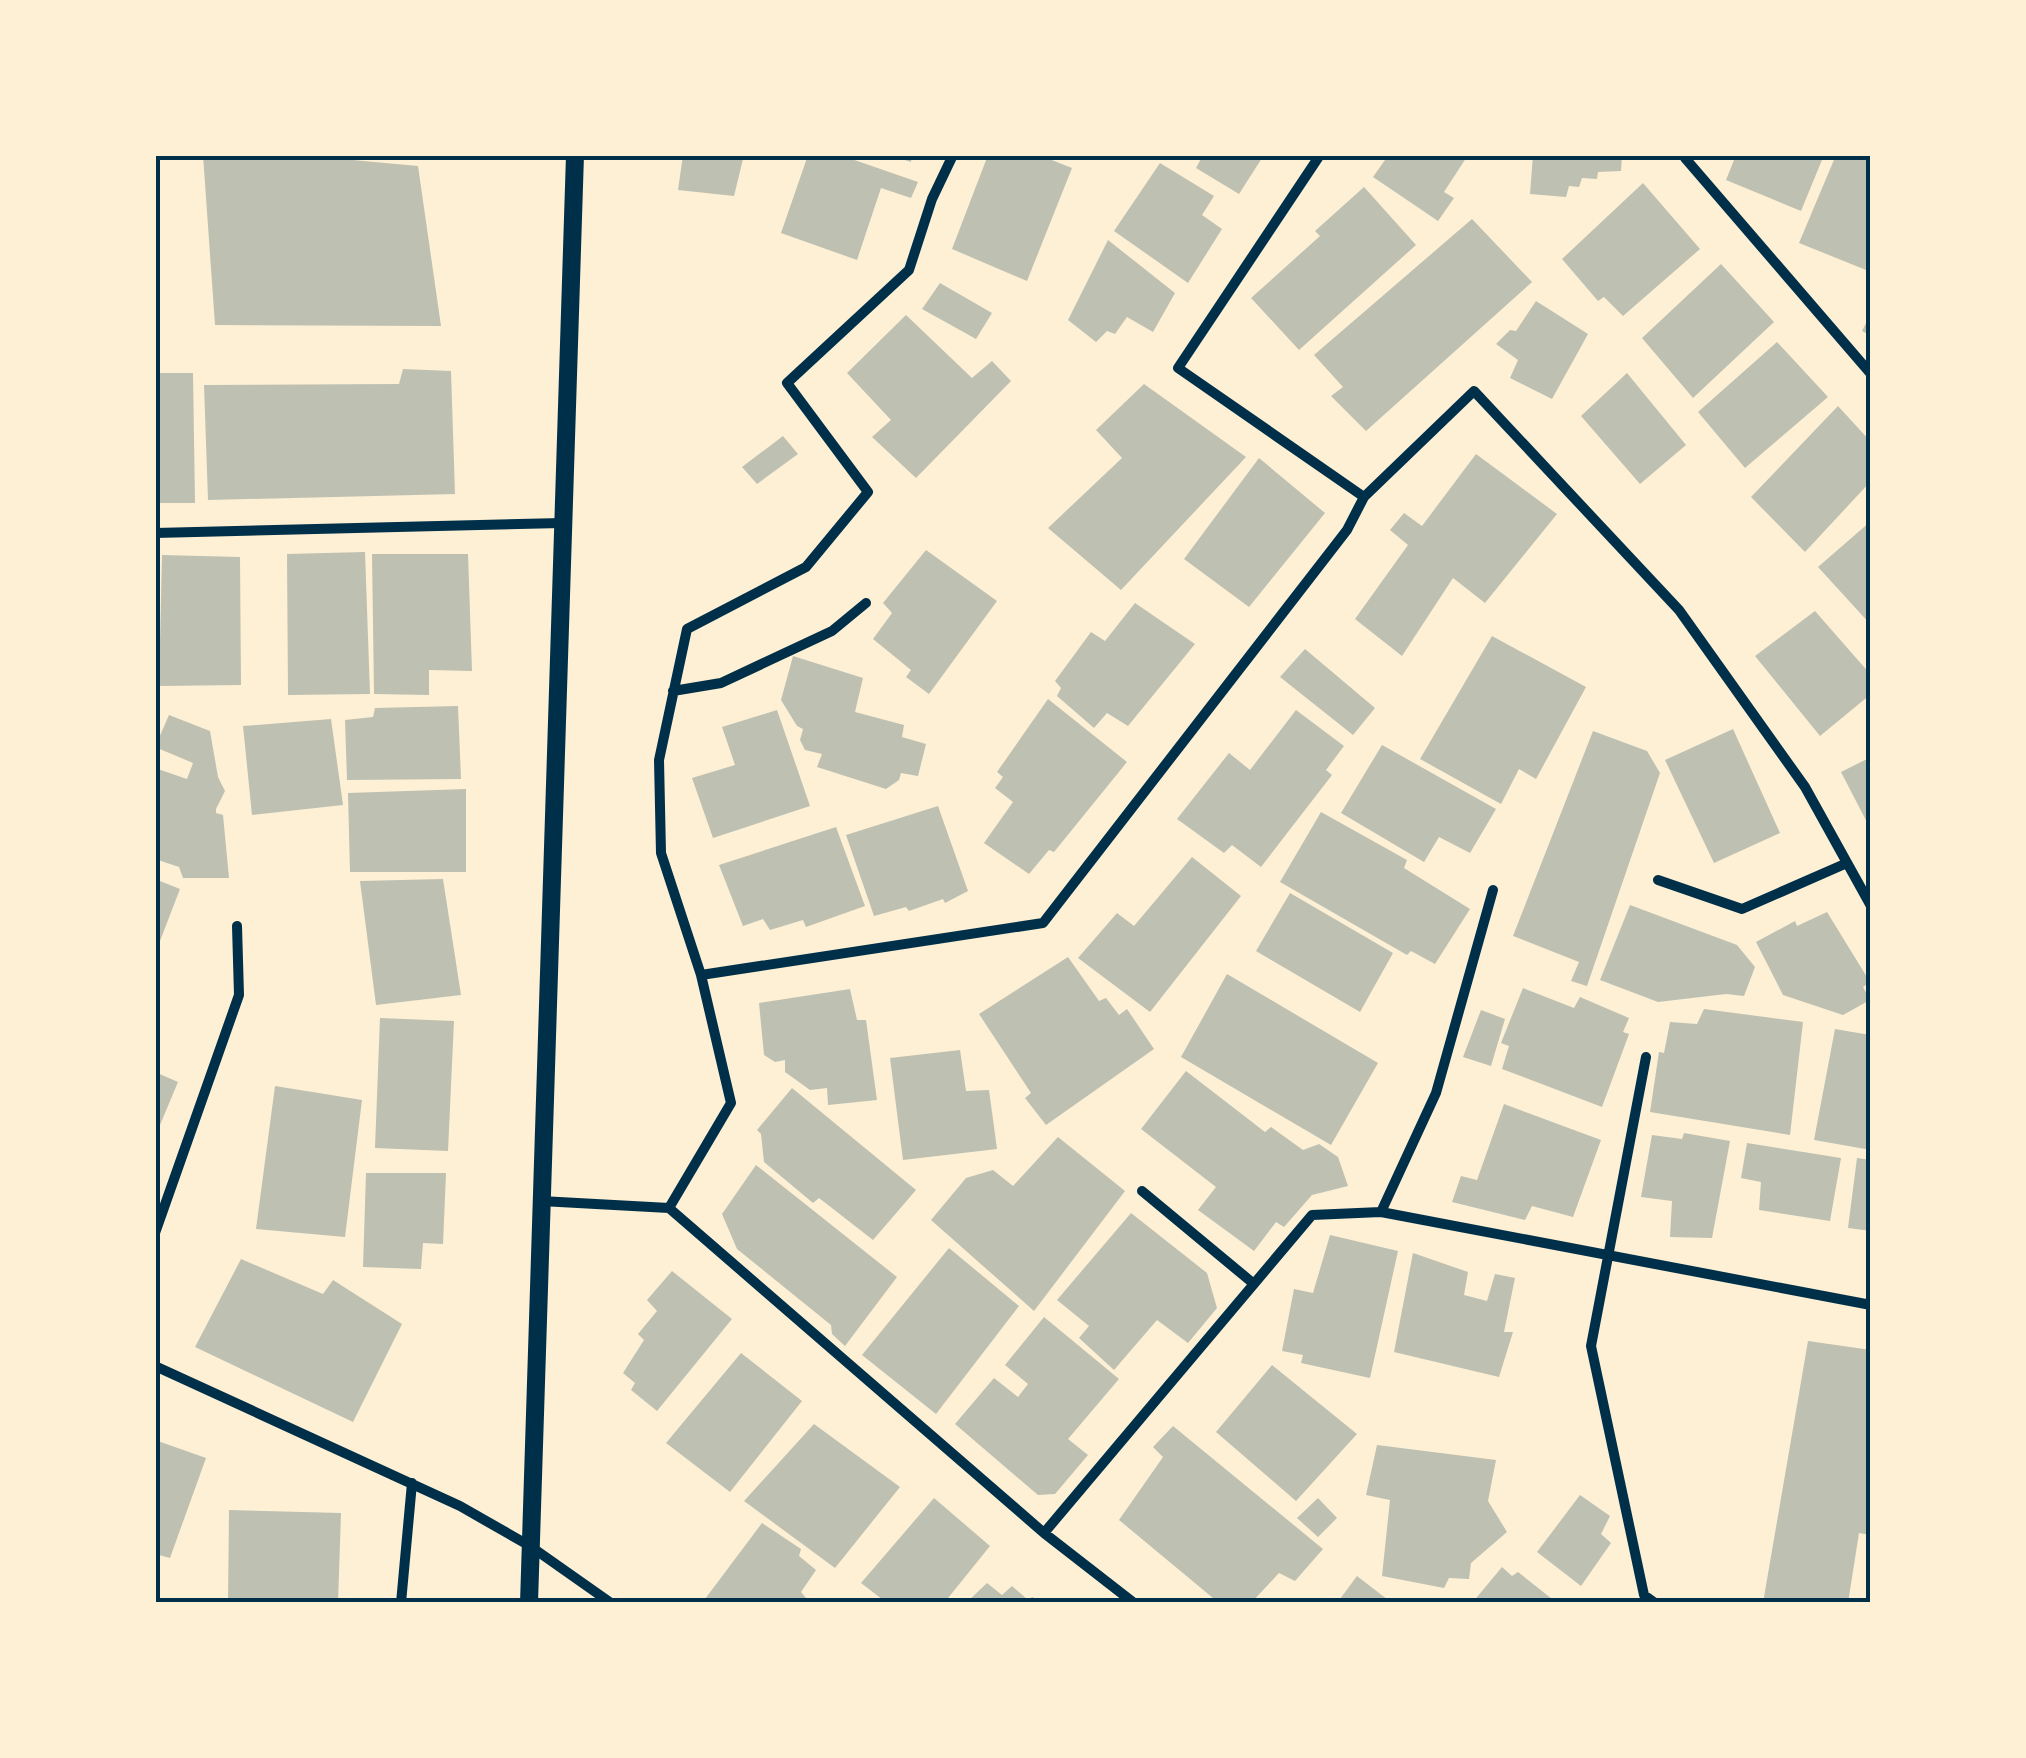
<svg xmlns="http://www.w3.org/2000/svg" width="2026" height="1758" viewBox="0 0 2026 1758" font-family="Arial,sans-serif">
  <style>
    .building { fill: #bec0b2 }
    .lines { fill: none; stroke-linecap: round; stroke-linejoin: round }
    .minor { stroke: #003049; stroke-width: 10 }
    .tertiary { stroke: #003049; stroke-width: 18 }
    .neatline { fill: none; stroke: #003049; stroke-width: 4 }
  </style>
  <rect width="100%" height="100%" fill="#fdf0d5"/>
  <path class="building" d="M 203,155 L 298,155 L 418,166 L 441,326 L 215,325 Z
    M 683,155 L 744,155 L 734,196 L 678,190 Z
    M 808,155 L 840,155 L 918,182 L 911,198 L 881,188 L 857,260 L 781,233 Z
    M 889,155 L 912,155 L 911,162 Z
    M 988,155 L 1039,155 L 1072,168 L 1027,281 L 952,249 Z
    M 1203,155 L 1264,155 L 1239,194 L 1196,168 Z
    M 1378,155 L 1468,155 L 1444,192 L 1454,198 L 1438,221 L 1373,177 L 1385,160 Z
    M 1533,155 L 1622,155 L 1621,171 L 1598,172 L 1597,179 L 1582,178 L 1579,187 L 1569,186 L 1566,197 L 1530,194 Z
    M 1736,155 L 1824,155 L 1801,211 L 1726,180 Z
    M 1836,155 L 1871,155 L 1871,272 L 1799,243 Z
    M 1160,163 L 1214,196 L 1202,215 L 1222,229 L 1188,283 L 1114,231 Z
    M 1643,183 L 1700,249 L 1623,316 L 1604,297 L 1598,301 L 1562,259 Z
    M 1364,187 L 1416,245 L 1299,350 L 1251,298 L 1320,236 L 1315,231 Z
    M 1472,219 L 1532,282 L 1366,431 L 1331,396 L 1343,387 L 1314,355 Z
    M 1108,240 L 1175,293 L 1153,332 L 1127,317 L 1115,334 L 1107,331 L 1096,342 L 1068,320 Z
    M 1721,264 L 1774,322 L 1693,398 L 1642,338 Z
    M 940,283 L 992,313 L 976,339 L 922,309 Z
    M 1536,301 L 1588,334 L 1552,399 L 1510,378 L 1518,360 L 1496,344 L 1510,330 L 1516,331 Z
    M 1871,313 L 1871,336 L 1862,331 Z
    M 906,315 L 972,378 L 992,361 L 1011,381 L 916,478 L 872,437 L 891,420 L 847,373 Z
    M 1777,342 L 1828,397 L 1745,468 L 1698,412 Z
    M 403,369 L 451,371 L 455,494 L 208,500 L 204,385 L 399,384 Z
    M 155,373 L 193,373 L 195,503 L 155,503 Z
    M 1627,373 L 1686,445 L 1640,484 L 1581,416 Z
    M 1144,384 L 1246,457 L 1121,590 L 1048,528 L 1122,458 L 1096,430 Z
    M 1838,406 L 1871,442 L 1871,481 L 1805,552 L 1751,497 Z
    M 783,436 L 798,454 L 757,484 L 742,467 Z
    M 1476,454 L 1557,514 L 1485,603 L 1453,578 L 1402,656 L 1355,619 L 1408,545 L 1390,530 L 1404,513 L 1422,526 Z
    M 1259,458 L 1325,513 L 1249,607 L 1184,559 Z
    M 1871,521 L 1871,625 L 1818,567 Z
    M 926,550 L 997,601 L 929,694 L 906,677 L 911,670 L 873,639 L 892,613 L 883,603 Z
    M 365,552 L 370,694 L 288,695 L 287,554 Z
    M 372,554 L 468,554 L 472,671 L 429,670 L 429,695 L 374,694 Z
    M 162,555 L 240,557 L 241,685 L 159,686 Z
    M 1135,603 L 1195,644 L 1128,726 L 1107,713 L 1094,728 L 1057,696 L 1061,688 L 1055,681 L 1091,632 L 1105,641 Z
    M 1815,611 L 1871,675 L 1871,694 L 1820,736 L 1755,656 Z
    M 1492,636 L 1586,687 L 1536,779 L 1519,769 L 1501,804 L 1420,759 Z
    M 1305,649 L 1375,708 L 1353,735 L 1280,677 Z
    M 793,656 L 863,678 L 855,712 L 904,725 L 902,737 L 926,744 L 918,776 L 901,773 L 899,780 L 886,789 L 817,767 L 822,754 L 805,750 L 800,740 L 803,729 L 797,726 L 781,700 Z
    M 1048,699 L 1127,762 L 1054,852 L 1049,850 L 1029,874 L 984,843 L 1013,802 L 995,788 L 1003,777 L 997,772 Z
    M 458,706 L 461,779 L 347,780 L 345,720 L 373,717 L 375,708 Z
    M 777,710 L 810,806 L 713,838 L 692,778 L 735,765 L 722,727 Z
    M 1296,710 L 1344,746 L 1326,770 L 1332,775 L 1261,867 L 1232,845 L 1224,853 L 1177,819 L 1229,753 L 1250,770 Z
    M 169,715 L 210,731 L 218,777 L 225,791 L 216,809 L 216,813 L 223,815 L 229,878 L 183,878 L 179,867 L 155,859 L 155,768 L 187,779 L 193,763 L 155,747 Z
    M 331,719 L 343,805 L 252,815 L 243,726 Z
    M 1733,729 L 1780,833 L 1714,863 L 1665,760 Z
    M 1593,731 L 1647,751 L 1660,773 L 1587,986 L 1571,981 L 1579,962 L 1513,936 Z
    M 1382,745 L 1496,809 L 1470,853 L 1439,837 L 1424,862 L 1341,813 Z
    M 1871,757 L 1871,830 L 1841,772 Z
    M 466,789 L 466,872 L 350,872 L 348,793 Z
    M 938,806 L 968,891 L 945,903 L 943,899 L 909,911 L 906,907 L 874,916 L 846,835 Z
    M 1321,812 L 1407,860 L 1404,868 L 1470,909 L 1435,964 L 1411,951 L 1407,955 L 1280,882 Z
    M 836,827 L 865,906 L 806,927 L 803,920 L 770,930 L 763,919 L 743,926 L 719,865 Z
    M 1192,857 L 1241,896 L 1150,1012 L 1078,958 L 1117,913 L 1134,926 Z
    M 155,879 L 180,889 L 155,954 Z
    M 443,879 L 461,995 L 376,1005 L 360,881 Z
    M 1290,893 L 1393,953 L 1360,1012 L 1256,951 Z
    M 1630,905 L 1737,945 L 1755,967 L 1744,996 L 1726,994 L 1658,1002 L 1600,980 Z
    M 1827,912 L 1870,982 L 1863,987 L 1870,1000 L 1843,1015 L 1783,995 L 1756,942 L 1795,921 L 1797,926 Z
    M 1068,957 L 1099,1001 L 1106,998 L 1119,1015 L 1127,1009 L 1154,1049 L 1046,1125 L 1025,1098 L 1031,1093 L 979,1014 Z
    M 1227,974 L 1378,1063 L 1331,1145 L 1181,1057 Z
    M 1523,988 L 1574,1008 L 1580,997 L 1629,1018 L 1623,1032 L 1629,1034 L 1602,1107 L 1502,1069 L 1509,1046 L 1501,1043 Z
    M 850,989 L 857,1020 L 866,1020 L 877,1100 L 828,1105 L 827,1088 L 810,1090 L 785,1072 L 785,1060 L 775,1062 L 764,1055 L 759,1003 Z
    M 1704,1009 L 1803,1022 L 1790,1135 L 1650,1112 L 1659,1052 L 1664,1053 L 1670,1022 L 1697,1024 Z
    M 1481,1010 L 1505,1019 L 1491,1066 L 1463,1057 Z
    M 380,1018 L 454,1021 L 448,1151 L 375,1148 Z
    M 1835,1029 L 1870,1035 L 1871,1150 L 1814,1140 Z
    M 960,1050 L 966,1091 L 989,1090 L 997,1149 L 903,1160 L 890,1058 Z
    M 1186,1071 L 1265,1132 L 1271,1127 L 1303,1150 L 1319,1144 L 1338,1157 L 1348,1186 L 1312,1195 L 1284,1227 L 1276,1222 L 1254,1251 L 1198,1210 L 1216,1187 L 1141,1129 Z
    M 155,1072 L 178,1082 L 155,1137 Z
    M 275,1086 L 362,1100 L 345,1237 L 256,1229 Z
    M 792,1088 L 916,1190 L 873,1240 L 819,1198 L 813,1203 L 764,1162 L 761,1134 L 757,1130 Z
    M 1504,1104 L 1601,1140 L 1573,1217 L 1532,1206 L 1525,1220 L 1452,1202 L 1461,1176 L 1477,1180 Z
    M 1684,1133 L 1730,1141 L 1712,1238 L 1670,1237 L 1672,1201 L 1641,1197 L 1652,1135 L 1682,1139 Z
    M 1058,1137 L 1125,1191 L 1034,1311 L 931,1220 L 966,1178 L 993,1170 L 1013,1186 Z
    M 1747,1143 L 1841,1158 L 1830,1221 L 1759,1210 L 1761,1182 L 1741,1178 Z
    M 1857,1158 L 1871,1160 L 1871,1231 L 1848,1228 Z
    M 756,1165 L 897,1277 L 845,1346 L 832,1334 L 831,1325 L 737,1249 L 722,1214 Z
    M 366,1173 L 446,1173 L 443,1244 L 423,1243 L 421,1269 L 363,1267 Z
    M 1131,1213 L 1207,1273 L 1217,1308 L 1188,1343 L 1157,1320 L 1114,1370 L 1079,1338 L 1089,1326 L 1057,1300 Z
    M 1330,1235 L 1398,1251 L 1370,1378 L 1301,1363 L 1303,1355 L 1282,1351 L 1294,1289 L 1313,1293 Z
    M 949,1248 L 1019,1306 L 936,1414 L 862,1355 Z
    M 1413,1253 L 1468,1272 L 1464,1295 L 1487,1301 L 1495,1274 L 1515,1278 L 1504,1332 L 1513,1332 L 1499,1377 L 1394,1352 Z
    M 241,1259 L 323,1294 L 333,1280 L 402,1324 L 353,1422 L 195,1347 Z
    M 672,1271 L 732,1319 L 657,1411 L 631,1390 L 635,1383 L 623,1373 L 644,1340 L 638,1334 L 657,1311 L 647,1300 Z
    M 1044,1317 L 1119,1379 L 1068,1439 L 1088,1455 L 1055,1494 L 1038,1495 L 955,1424 L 994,1378 L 1018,1397 L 1028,1384 L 1005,1365 Z
    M 1808,1341 L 1871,1350 L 1871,1535 L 1859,1533 L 1848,1603 L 1763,1603 Z
    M 741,1353 L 802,1401 L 730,1492 L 666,1443 Z
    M 1272,1365 L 1357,1434 L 1296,1501 L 1216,1432 Z
    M 814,1424 L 900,1487 L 835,1568 L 744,1501 Z
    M 1173,1426 L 1323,1549 L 1295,1581 L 1279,1573 L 1251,1603 L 1219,1603 L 1119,1520 L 1163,1457 L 1153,1447 Z
    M 155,1440 L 206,1458 L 170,1558 L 155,1554 Z
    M 1377,1445 L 1496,1460 L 1488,1501 L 1507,1532 L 1471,1563 L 1469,1579 L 1449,1578 L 1444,1588 L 1382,1576 L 1390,1500 L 1366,1495 Z
    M 1580,1495 L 1610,1516 L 1601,1534 L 1611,1543 L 1581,1586 L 1537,1552 Z
    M 934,1498 L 990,1546 L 944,1603 L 887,1603 L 861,1583 Z
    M 1318,1498 L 1337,1518 L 1318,1537 L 1297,1518 Z
    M 229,1510 L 341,1513 L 338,1603 L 228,1603 Z
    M 762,1523 L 801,1549 L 799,1556 L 816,1570 L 801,1592 L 806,1598 L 802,1603 L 702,1603 Z
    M 1502,1567 L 1512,1576 L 1518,1572 L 1557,1603 L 1472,1603 Z
    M 1357,1576 L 1392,1603 L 1337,1603 Z
    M 987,1583 L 1002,1595 L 1012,1586 L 1027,1599 L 1033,1597 L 1040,1603 L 966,1603 Z"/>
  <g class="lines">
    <path class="minor" d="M 1686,155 L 1685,158 L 1871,374
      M 1364,497 L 1474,391 L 1679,610 L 1805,787 L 1871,906
      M 155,533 L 562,523
      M 673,691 L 721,683 L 832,631 L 866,603
      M 1658,880 L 1742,909 L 1847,863
      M 1493,890 L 1436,1093 L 1381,1212 L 1871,1305
      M 701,975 L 1043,923 L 1347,530 L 1364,497 L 1178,368 L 1320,155
      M 1646,1057 L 1591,1346 L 1644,1595 L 1655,1603
      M 1142,1191 L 1254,1284
      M 541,1201 L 669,1208 L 731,1103 L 701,975 L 661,853 L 659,760 L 687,629 L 806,567 L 868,492 L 787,383 L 909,270 L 932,199 L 953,155
      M 669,1208 L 1044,1533 L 1134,1603
      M 155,1233 L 239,995 L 237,926
      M 155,1366 L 460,1506 L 530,1546 L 611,1603
      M 1044,1533 L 1312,1215 L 1381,1212
      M 401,1603 L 412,1483"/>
    <path class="tertiary" d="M 529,1603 L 575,155"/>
  </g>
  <rect width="2026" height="1758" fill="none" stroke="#fdf0d5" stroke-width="315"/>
  <rect x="158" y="158" width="1710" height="1442" class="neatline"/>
</svg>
